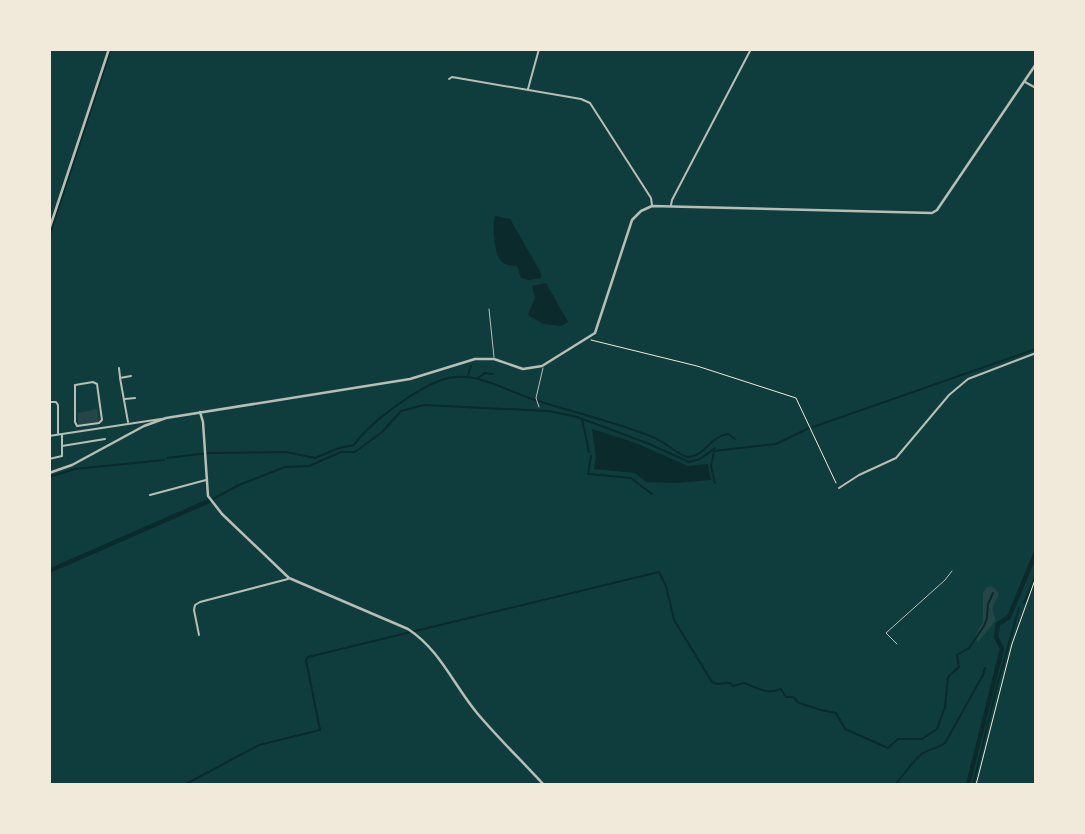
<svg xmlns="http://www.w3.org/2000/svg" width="1085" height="834" viewBox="0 0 1085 834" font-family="'Fira Sans',sans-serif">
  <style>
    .green { fill: #244646 }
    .water { fill: #0a2a2b }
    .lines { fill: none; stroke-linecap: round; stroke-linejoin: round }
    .stream { stroke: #0a2a2b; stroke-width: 2 }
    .river { stroke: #0a2a2b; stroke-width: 4.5 }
    .path { stroke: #f1e9da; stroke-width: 1 }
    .service { stroke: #b8beb3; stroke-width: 1 }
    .minor { stroke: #b8beb3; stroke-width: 2 }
    .tertiary { stroke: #b8beb3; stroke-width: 2.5 }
  </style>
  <rect width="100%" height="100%" fill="#0f3d3e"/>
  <path class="green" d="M 97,409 L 99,422 L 78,425 L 78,413 Z
    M 992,586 L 999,593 C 995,605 989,607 996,620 L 978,642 L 975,636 L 983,622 L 983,593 L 987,587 Z"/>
  <path class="water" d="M 495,216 L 510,219 L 541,273 L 541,278 L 529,280 L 521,278 L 517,266 C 511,265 505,266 501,261 C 494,253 492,226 495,216 Z
    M 546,283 L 568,322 L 562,326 L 543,324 L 528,315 L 535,298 L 532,286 Z
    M 592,429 L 633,442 L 688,466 L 708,464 L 711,480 L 675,483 L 646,482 L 635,473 L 594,469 L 596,457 Z"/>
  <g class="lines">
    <path class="stream" d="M 49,237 L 111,49
      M 468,375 L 471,366
      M 478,378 L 485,373 L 493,374
      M 582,419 L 589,452
      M 813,427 L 1036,349
      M 591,456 L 588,474 L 631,478 L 652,494
      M 167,458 L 208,453 L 286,452 L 315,458 L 339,448 L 354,445 C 370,422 427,379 455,377 C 481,375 503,389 527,397 C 569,412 614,421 655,438 C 666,443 676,453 687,457 C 705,457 710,436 728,434 L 735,439
      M 49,477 L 75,469 L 164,460
      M 715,483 L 711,466 L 714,451 L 776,444 L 809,428
      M 213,499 L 239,485 L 285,467 L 309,466 L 341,452 L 355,452 L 382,432 L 401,411 L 424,405 L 549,411 L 577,417 L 647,443 L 689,462 L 700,459 L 715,448
      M 1024,603 L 1036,575
      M 184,785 L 259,745 L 320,730 L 306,660 L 308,657 L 659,572 L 666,586 L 674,620 L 712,682 L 717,684 L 730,683 L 733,686 L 744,683 C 758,688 767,695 781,689 L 786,697 L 793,697 L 799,703 L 821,710 L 836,713 L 845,729 L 888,748 L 898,739 L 922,739 L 937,729 L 945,707 L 948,677 L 959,667 L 957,655 L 969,648 L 984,626 L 987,618 L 988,604 L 993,593
      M 895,785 C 904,775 912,761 923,753 C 930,749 938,748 945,743 L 983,675 L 985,668
      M 973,785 L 998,682 L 1019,608"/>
    <path class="river" d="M 49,571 L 209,501
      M 968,785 L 1002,649 L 996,637 L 998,624 L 1009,617 L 1036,552"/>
    <path class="path" d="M 591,340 L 697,366 L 796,398 L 836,483
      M 976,785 L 1012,644 L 1036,577"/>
    <path class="service" d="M 489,309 L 494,357
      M 539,407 L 536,398 L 543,368
      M 897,644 L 886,633 L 945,580 L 952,571"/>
    <path class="minor" d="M 449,79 L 452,77 L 581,99 L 590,103 L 651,198 L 652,205
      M 1025,82 L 1036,88
      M 528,89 L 539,49
      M 671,205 L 672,200 L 751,49
      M 119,368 L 120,377
      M 93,382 L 97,384 L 102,420 L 99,423 L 77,426 L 75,422 L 75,385 Z
      M 125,399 L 135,398
      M 49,402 L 56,402 L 58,405 L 58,433
      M 128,422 L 120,378 L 131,376
      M 49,436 L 161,419
      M 62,446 L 105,439
      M 49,459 L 62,456 L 62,435
      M 839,488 L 859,475 L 896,458 L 949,395 L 968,379 L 1036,353
      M 150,495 L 206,480
      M 199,635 L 194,610 L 195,605 L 200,602 L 288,579"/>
    <path class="tertiary" d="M 49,230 L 109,49
      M 200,412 L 203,422 L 208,496 L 222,514 L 289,578 L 408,629 C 440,650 453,684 477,713 C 498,738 522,761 544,785
      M 49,473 L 72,465 L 144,426 L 166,418 L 410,379 L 475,359 L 494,359 L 523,369 L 542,366 L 595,333 L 632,220 L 641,211 L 652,206 L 932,213 L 937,210 L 1036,64"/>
  </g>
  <rect width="1085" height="834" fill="none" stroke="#f1e9da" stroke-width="102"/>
</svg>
